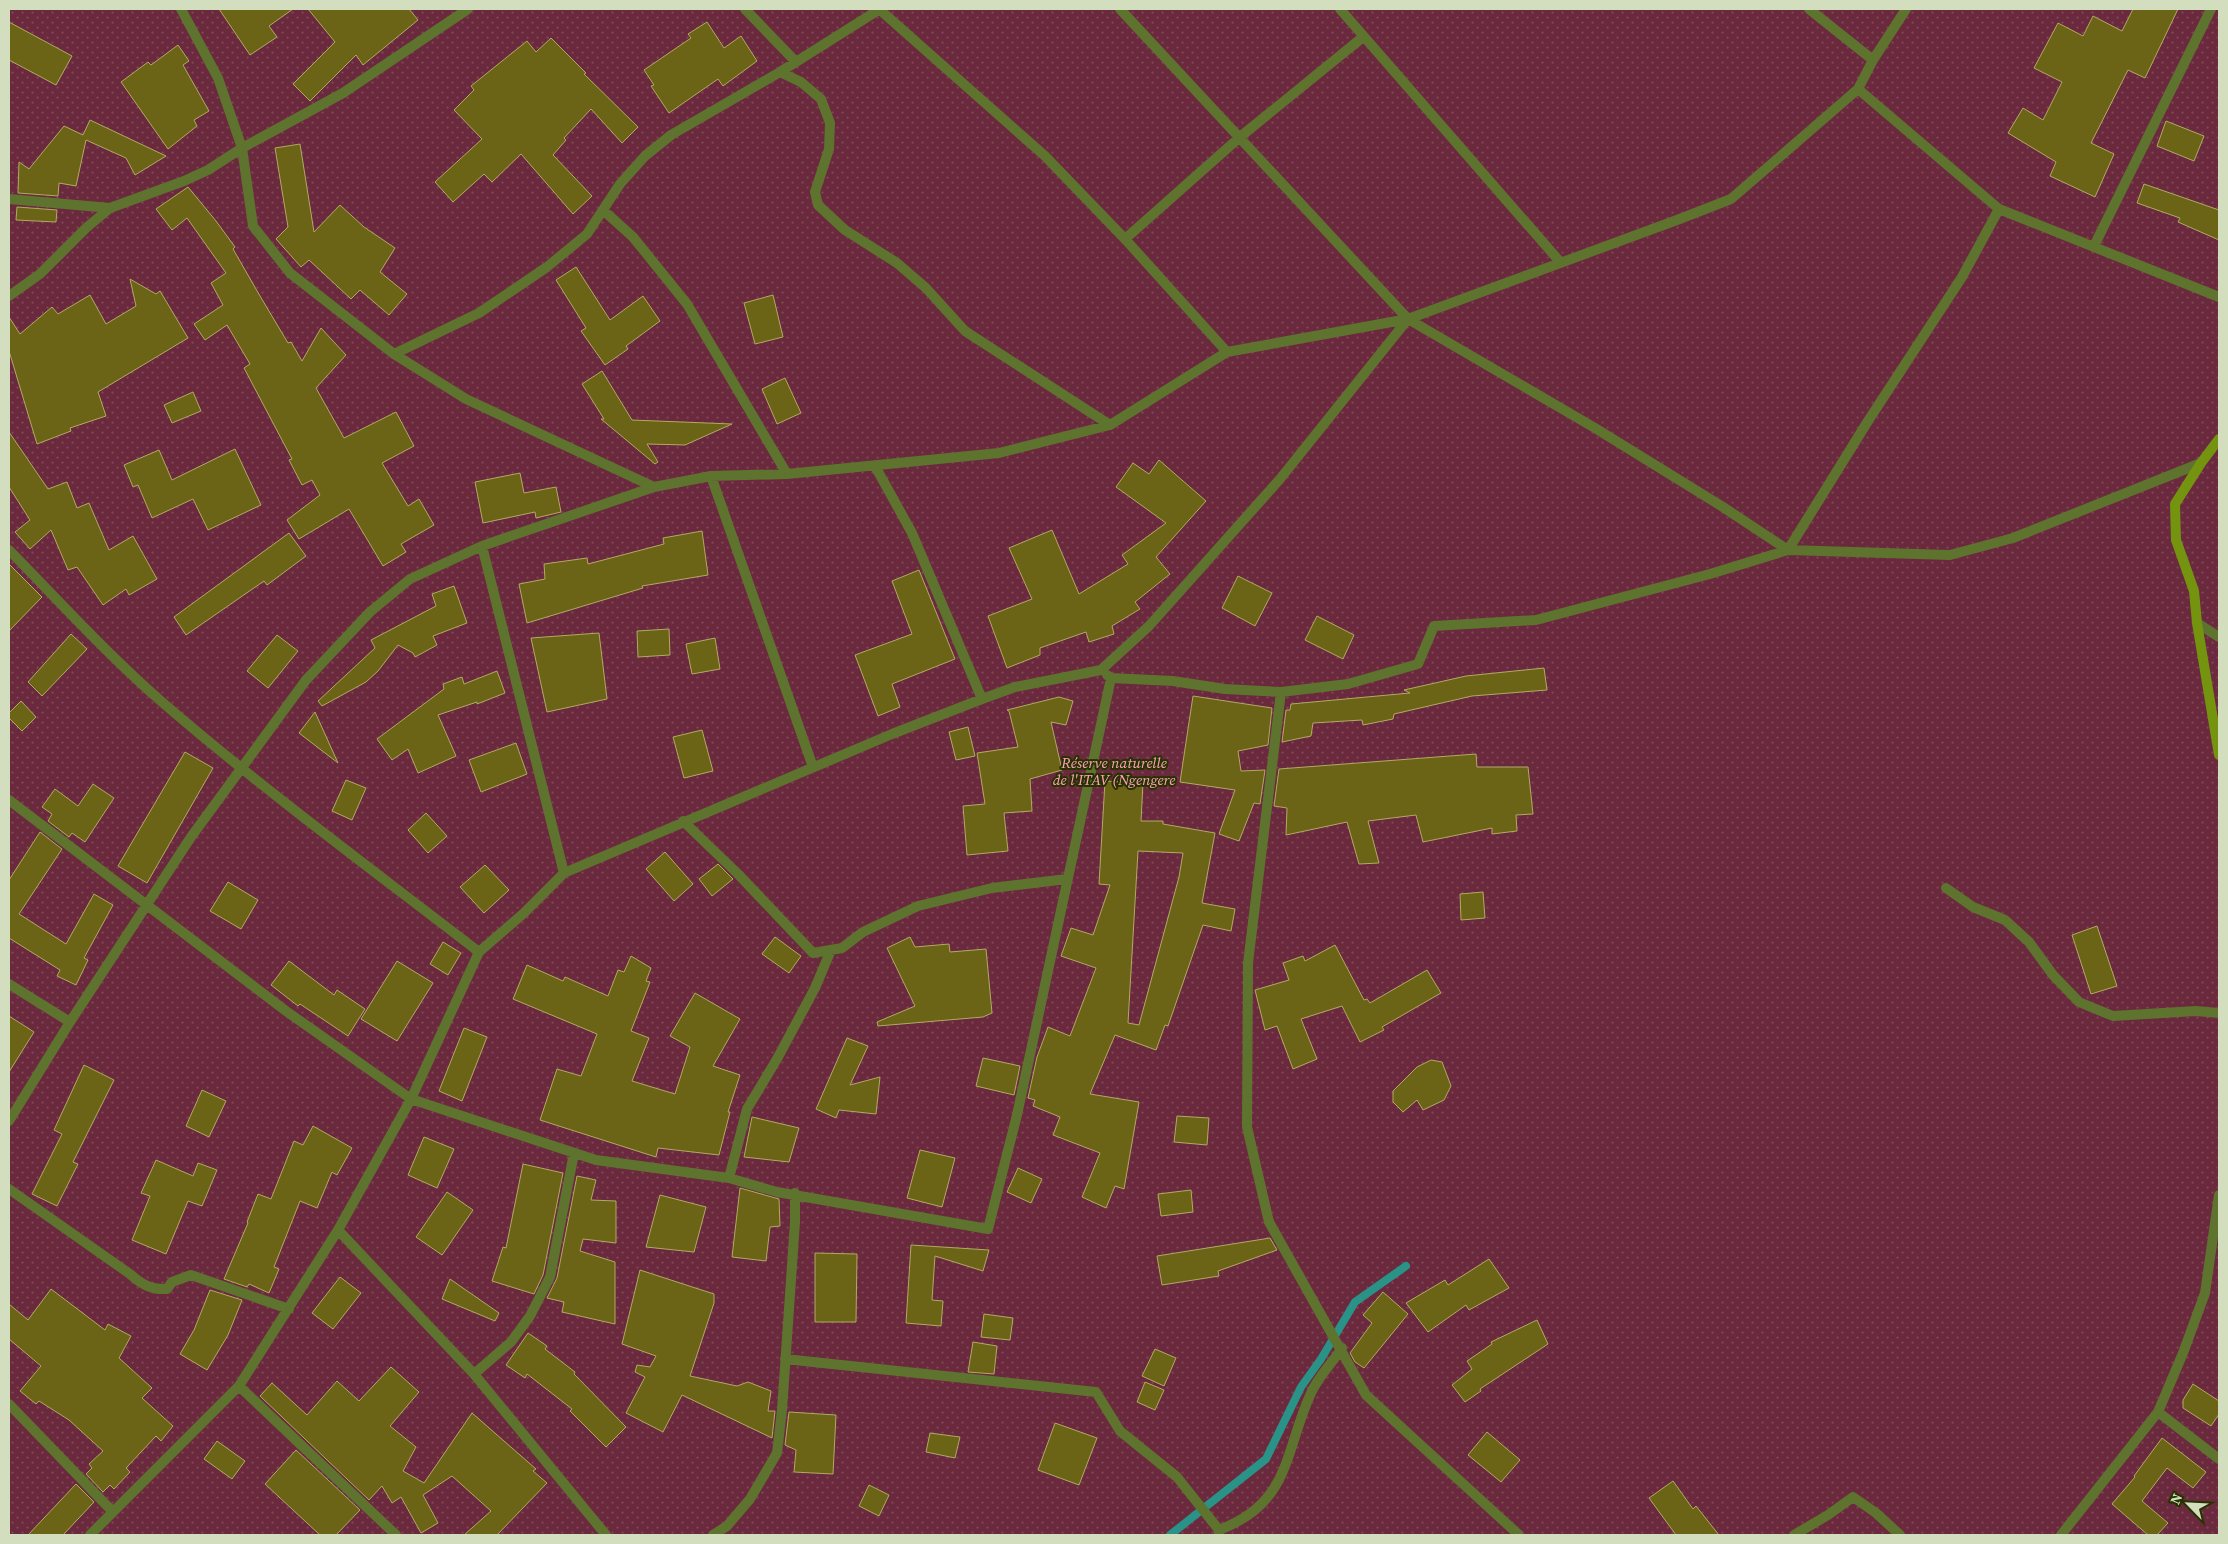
<svg xmlns="http://www.w3.org/2000/svg" width="2228" height="1544" viewBox="0 0 2228 1544" font-family="'Source Serif 4',serif">
  <style>
    .park { fill: url(#park-dots) }
    .lines { fill: none; stroke-linecap: round; stroke-linejoin: round }
    .stream { stroke: #299387; stroke-width: 8 }
    .building { fill: #6b6416; stroke: #b1aa65; fill-rule: evenodd }
    .street { stroke: #5e732e; stroke-width: 10 }
    .secondary { stroke: #749410; stroke-width: 10 }
    .labels { text-anchor: middle; stroke-width: 4; stroke-linejoin: round; paint-order: stroke }
    .park-label { font-size: 15px; font-style: italic; fill: #ffa2b9; stroke: #263200 }
  </style>
  <defs>
    <pattern id="park-dots" width="8" height="8" patternUnits="userSpaceOnUse" patternTransform="scale(1.25)"><rect width="8" height="8" fill="#6b293d"/><path d="M2 2h.1M6 6h.1" fill="none" stroke="#7f4857" stroke-width="1.8" stroke-linecap="round"/></pattern>
  </defs>
  <rect width="100%" height="100%" fill="#2f3d0c"/>
  <path class="park" d="M 9,9 L 2219,9 L 2219,1535 L 9,1535 Z"/>
  <g class="lines">
    <path class="stream" d="M 1170,1535 L 1266,1459 L 1301,1387 L 1321,1359 L 1355,1302 L 1406,1266"/>
  </g>
  <path class="building" d="M 219,9 L 293,9 L 269,26 L 277,37 L 250,55 Z
    M 308,9 L 409,9 L 418,20 L 363,65 L 356,55 L 310,101 L 293,84 L 335,42 Z
    M 2133,9 L 2178,9 L 2145,78 L 2128,70 L 2091,143 L 2114,154 L 2095,197 L 2050,176 L 2056,162 L 2008,133 L 2023,108 L 2043,120 L 2062,82 L 2034,68 L 2058,23 L 2083,36 L 2093,16 L 2122,31 Z
    M 9,22 L 72,56 L 56,85 L 9,60 Z
    M 707,22 L 724,48 L 741,36 L 757,61 L 723,86 L 718,79 L 669,113 L 651,86 L 654,85 L 644,70 L 691,38 L 688,34 Z
    M 551,38 L 586,73 L 584,74 L 638,127 L 622,143 L 591,109 L 564,138 L 566,140 L 553,155 L 592,196 L 573,214 L 521,154 L 492,182 L 484,174 L 453,202 L 435,182 L 482,139 L 454,110 L 474,90 L 471,86 L 527,41 L 536,52 Z
    M 178,45 L 189,61 L 183,65 L 209,111 L 194,120 L 197,126 L 168,149 L 121,82 L 148,62 L 151,65 Z
    M 90,120 L 166,156 L 135,175 L 126,158 L 86,140 L 76,186 L 59,183 L 58,196 L 18,193 L 19,162 L 29,169 L 64,126 L 83,135 Z
    M 2166,121 L 2204,136 L 2194,161 L 2157,146 Z
    M 300,144 L 314,232 L 340,205 L 364,227 L 395,248 L 380,272 L 407,294 L 389,315 L 360,290 L 351,299 L 309,260 L 301,267 L 276,239 L 288,227 L 275,148 Z
    M 2144,184 L 2219,210 L 2219,240 L 2178,222 L 2180,218 L 2137,203 Z
    M 188,187 L 216,221 L 235,247 L 233,249 L 260,296 L 288,343 L 291,342 L 302,361 L 321,328 L 346,355 L 316,388 L 344,438 L 396,412 L 414,446 L 382,463 L 408,506 L 419,499 L 434,525 L 401,544 L 406,552 L 383,566 L 349,509 L 299,539 L 287,520 L 320,495 L 312,480 L 302,485 L 289,460 L 292,459 L 244,368 L 250,364 L 227,325 L 205,340 L 194,324 L 223,305 L 211,283 L 226,273 L 187,218 L 172,230 L 156,209 Z
    M 17,207 L 57,210 L 56,222 L 16,220 Z
    M 576,267 L 610,320 L 643,296 L 660,321 L 626,346 L 628,349 L 605,365 L 581,331 L 586,328 L 556,280 Z
    M 130,279 L 156,294 L 160,291 L 188,338 L 98,392 L 106,416 L 70,428 L 71,431 L 37,444 L 9,351 L 9,317 L 20,334 L 52,307 L 58,314 L 90,295 L 106,324 L 136,306 Z
    M 773,295 L 783,337 L 755,344 L 744,303 Z
    M 602,371 L 632,420 L 732,424 L 685,445 L 647,444 L 658,462 L 655,464 L 601,419 L 604,419 L 582,384 Z
    M 785,378 L 801,413 L 777,424 L 762,389 Z
    M 193,392 L 201,411 L 172,423 L 164,405 Z
    M 9,432 L 48,489 L 67,482 L 77,508 L 89,503 L 109,550 L 133,536 L 157,579 L 129,595 L 126,589 L 103,605 L 77,567 L 68,570 L 51,530 L 30,549 L 15,532 L 30,520 L 9,487 Z
    M 235,449 L 261,505 L 208,530 L 193,499 L 152,518 L 138,485 L 133,487 L 124,465 L 159,450 L 172,480 Z
    M 1159,460 L 1206,501 L 1156,557 L 1170,574 L 1135,602 L 1140,609 L 1112,626 L 1114,634 L 1089,642 L 1086,632 L 1040,648 L 1040,655 L 1007,668 L 988,616 L 1032,599 L 1009,548 L 1052,530 L 1079,594 L 1128,564 L 1122,555 L 1166,523 L 1116,487 L 1133,463 L 1149,474 Z
    M 520,473 L 524,493 L 556,487 L 561,512 L 536,518 L 535,512 L 483,523 L 475,482 Z
    M 702,531 L 708,575 L 642,586 L 643,588 L 527,623 L 519,584 L 545,579 L 544,564 L 587,558 L 588,564 L 664,544 L 663,538 Z
    M 289,533 L 306,556 L 267,585 L 264,581 L 186,635 L 174,617 Z
    M 9,564 L 42,597 L 9,631 Z
    M 919,570 L 955,659 L 892,684 L 900,707 L 878,716 L 855,655 L 912,634 L 892,581 Z
    M 1238,576 L 1272,593 L 1255,626 L 1222,608 Z
    M 454,586 L 467,623 L 433,636 L 437,645 L 415,657 L 413,653 L 398,645 L 378,671 L 366,682 L 322,706 L 318,701 L 375,648 L 371,640 L 436,606 L 432,594 Z
    M 1317,616 L 1354,635 L 1343,659 L 1305,640 Z
    M 669,629 L 670,655 L 638,657 L 637,631 Z
    M 599,633 L 607,699 L 547,712 L 531,638 Z
    M 71,634 L 87,649 L 42,696 L 28,682 Z
    M 277,635 L 298,651 L 268,688 L 247,671 Z
    M 715,638 L 720,669 L 692,674 L 686,644 Z
    M 1544,668 L 1547,690 L 1472,696 L 1394,714 L 1393,719 L 1363,725 L 1362,720 L 1313,723 L 1311,736 L 1282,742 L 1286,710 L 1290,710 L 1291,704 L 1410,693 L 1404,690 L 1466,676 Z
    M 497,671 L 505,693 L 477,704 L 477,702 L 438,715 L 456,756 L 418,773 L 408,749 L 392,760 L 377,739 L 444,689 L 443,684 L 462,677 L 464,684 Z
    M 1193,696 L 1272,708 L 1268,745 L 1238,751 L 1241,771 L 1265,770 L 1260,804 L 1254,803 L 1239,841 L 1219,834 L 1235,790 L 1180,782 Z
    M 1059,697 L 1073,701 L 1066,725 L 1051,722 L 1062,770 L 1030,779 L 1032,811 L 1004,813 L 1008,851 L 967,855 L 963,806 L 985,804 L 977,753 L 1018,747 L 1009,711 L 1007,710 Z
    M 21,701 L 36,717 L 22,731 L 9,718 L 9,713 Z
    M 315,712 L 338,763 L 299,733 Z
    M 968,727 L 975,756 L 956,760 L 949,732 Z
    M 702,730 L 713,771 L 684,778 L 673,737 Z
    M 516,743 L 527,774 L 481,792 L 469,760 Z
    M 185,752 L 213,768 L 147,883 L 118,866 Z
    M 1476,754 L 1477,767 L 1528,767 L 1533,814 L 1516,815 L 1517,831 L 1492,834 L 1492,828 L 1423,842 L 1416,815 L 1368,821 L 1379,863 L 1359,864 L 1347,822 L 1286,835 L 1287,808 L 1274,806 L 1279,769 Z
    M 346,780 L 366,788 L 352,820 L 332,811 Z
    M 1105,781 L 1143,783 L 1141,821 L 1163,821 L 1163,824 L 1215,833 L 1202,903 L 1235,909 L 1231,931 L 1203,925 L 1168,1026 L 1165,1025 L 1156,1050 L 1115,1035 L 1090,1094 L 1139,1102 L 1124,1189 L 1115,1186 L 1106,1208 L 1082,1197 L 1100,1153 L 1053,1135 L 1060,1117 L 1033,1106 L 1035,1100 L 1028,1098 L 1037,1057 L 1048,1027 L 1070,1036 L 1096,968 L 1061,956 L 1071,928 L 1093,935 L 1110,885 L 1099,884 ZM 1138,851 L 1183,853 L 1179,877 L 1139,1025 L 1128,1023 Z
    M 93,784 L 114,798 L 85,842 L 72,833 L 69,837 L 48,821 L 52,814 L 42,807 L 55,789 L 78,806 Z
    M 426,813 L 447,836 L 428,853 L 408,830 Z
    M 40,832 L 62,849 L 19,914 L 66,944 L 94,894 L 113,905 L 84,958 L 88,960 L 76,985 L 57,976 L 60,970 L 9,938 L 9,880 Z
    M 665,852 L 693,884 L 674,901 L 646,869 Z
    M 718,864 L 733,879 L 712,896 L 699,879 Z
    M 485,865 L 509,890 L 484,913 L 460,887 Z
    M 228,882 L 258,900 L 241,929 L 210,911 Z
    M 1483,892 L 1485,918 L 1461,920 L 1460,894 Z
    M 2097,926 L 2117,986 L 2091,994 L 2072,935 Z
    M 775,937 L 801,956 L 789,973 L 762,954 Z
    M 910,937 L 915,947 L 949,944 L 950,952 L 986,949 L 992,1013 L 983,1017 L 878,1026 L 877,1022 L 915,1006 L 887,948 Z
    M 443,942 L 461,953 L 448,975 L 430,964 Z
    M 1335,945 L 1364,1000 L 1367,999 L 1370,1003 L 1427,970 L 1441,993 L 1382,1027 L 1384,1030 L 1360,1042 L 1342,1006 L 1301,1019 L 1317,1059 L 1293,1069 L 1277,1026 L 1265,1030 L 1255,990 L 1289,980 L 1283,963 L 1303,956 L 1305,961 Z
    M 631,956 L 651,968 L 646,981 L 650,982 L 631,1031 L 649,1038 L 632,1081 L 675,1094 L 690,1047 L 670,1036 L 695,993 L 740,1019 L 713,1066 L 740,1075 L 728,1112 L 730,1112 L 719,1155 L 658,1148 L 656,1157 L 540,1120 L 557,1069 L 581,1076 L 597,1034 L 513,999 L 527,965 L 563,981 L 565,977 L 608,996 L 618,970 L 624,972 Z
    M 289,961 L 334,995 L 337,990 L 365,1009 L 348,1036 L 300,1004 L 298,1006 L 271,985 Z
    M 397,961 L 433,983 L 397,1041 L 361,1019 Z
    M 9,1016 L 34,1032 L 9,1072 Z
    M 464,1028 L 487,1037 L 462,1101 L 439,1091 Z
    M 847,1038 L 868,1046 L 850,1085 L 880,1077 L 876,1114 L 839,1110 L 836,1118 L 816,1109 Z
    M 983,1058 L 1020,1066 L 1014,1095 L 976,1086 Z
    M 1431,1060 L 1442,1062 L 1451,1086 L 1444,1100 L 1423,1110 L 1417,1100 L 1403,1112 L 1393,1102 L 1393,1091 L 1417,1067 Z
    M 84,1065 L 114,1080 L 73,1162 L 78,1164 L 57,1206 L 32,1194 L 62,1134 L 54,1130 Z
    M 202,1090 L 226,1101 L 209,1137 L 186,1126 Z
    M 1177,1116 L 1209,1118 L 1207,1145 L 1174,1142 Z
    M 752,1117 L 799,1128 L 789,1162 L 744,1157 Z
    M 313,1126 L 352,1148 L 337,1175 L 332,1172 L 317,1208 L 300,1201 L 274,1267 L 279,1269 L 269,1293 L 249,1284 L 247,1287 L 224,1279 L 248,1223 L 247,1222 L 258,1194 L 271,1199 L 294,1141 L 303,1145 Z
    M 424,1137 L 454,1149 L 437,1188 L 408,1175 Z
    M 920,1150 L 955,1158 L 942,1207 L 907,1198 Z
    M 156,1160 L 193,1176 L 198,1163 L 217,1170 L 202,1206 L 188,1201 L 166,1254 L 132,1240 L 150,1196 L 141,1193 Z
    M 523,1164 L 563,1173 L 543,1275 L 534,1294 L 492,1281 L 503,1247 L 506,1248 Z
    M 1018,1168 L 1042,1179 L 1031,1203 L 1007,1192 Z
    M 577,1176 L 596,1180 L 591,1200 L 616,1201 L 616,1243 L 583,1239 L 580,1251 L 615,1262 L 615,1324 L 562,1312 L 564,1302 L 547,1298 L 557,1278 Z
    M 740,1188 L 779,1199 L 780,1226 L 770,1227 L 766,1261 L 732,1257 Z
    M 1191,1190 L 1193,1212 L 1161,1216 L 1158,1194 Z
    M 447,1192 L 473,1210 L 442,1255 L 416,1237 Z
    M 660,1195 L 706,1207 L 694,1252 L 646,1247 Z
    M 1270,1238 L 1277,1250 L 1218,1271 L 1219,1276 L 1162,1285 L 1157,1256 Z
    M 911,1245 L 989,1250 L 983,1271 L 935,1256 L 932,1300 L 943,1301 L 941,1326 L 906,1323 Z
    M 815,1253 L 857,1254 L 856,1322 L 815,1322 Z
    M 1489,1259 L 1509,1288 L 1469,1310 L 1466,1305 L 1428,1332 L 1406,1303 L 1445,1280 L 1448,1285 Z
    M 640,1270 L 714,1294 L 714,1303 L 690,1376 L 737,1386 L 748,1382 L 771,1391 L 768,1411 L 775,1411 L 772,1438 L 682,1395 L 663,1432 L 626,1413 L 645,1377 L 635,1372 L 637,1365 L 650,1367 L 656,1356 L 622,1344 Z
    M 340,1277 L 361,1293 L 333,1329 L 312,1313 Z
    M 450,1279 L 499,1313 L 495,1321 L 442,1299 Z
    M 51,1289 L 105,1330 L 108,1324 L 131,1336 L 119,1358 L 152,1388 L 142,1398 L 173,1426 L 161,1441 L 156,1436 L 126,1468 L 130,1472 L 114,1489 L 110,1485 L 103,1492 L 86,1474 L 92,1468 L 89,1464 L 103,1451 L 69,1420 L 39,1401 L 36,1404 L 20,1391 L 41,1366 L 9,1339 L 9,1304 L 28,1320 Z
    M 210,1290 L 242,1300 L 228,1335 L 207,1370 L 180,1354 L 194,1330 Z
    M 1383,1292 L 1408,1314 L 1364,1368 L 1355,1362 L 1350,1353 L 1372,1323 L 1363,1315 Z
    M 984,1314 L 1013,1318 L 1010,1340 L 981,1337 Z
    M 1537,1320 L 1548,1344 L 1480,1389 L 1481,1391 L 1465,1402 L 1452,1385 L 1472,1369 L 1467,1361 L 1492,1344 L 1491,1342 Z
    M 528,1333 L 547,1346 L 545,1349 L 575,1372 L 574,1374 L 626,1427 L 606,1447 L 570,1411 L 572,1409 L 527,1374 L 525,1378 L 506,1365 Z
    M 973,1342 L 997,1346 L 994,1374 L 968,1372 Z
    M 1155,1349 L 1176,1358 L 1164,1386 L 1142,1376 Z
    M 391,1367 L 419,1392 L 390,1426 L 416,1447 L 403,1471 L 424,1483 L 472,1413 L 536,1469 L 533,1471 L 547,1483 L 497,1535 L 464,1535 L 491,1511 L 452,1476 L 423,1495 L 438,1523 L 421,1533 L 401,1497 L 392,1503 L 382,1486 L 369,1500 L 260,1396 L 272,1383 L 307,1415 L 337,1381 L 359,1401 Z
    M 1145,1382 L 1164,1390 L 1155,1410 L 1137,1402 Z
    M 2193,1384 L 2219,1401 L 2219,1414 L 2211,1426 L 2183,1408 L 2183,1400 Z
    M 789,1412 L 836,1415 L 833,1474 L 794,1472 L 796,1450 L 785,1445 Z
    M 1055,1423 L 1097,1438 L 1079,1485 L 1038,1470 Z
    M 1487,1432 L 1520,1460 L 1501,1482 L 1468,1455 Z
    M 930,1433 L 960,1437 L 955,1458 L 926,1452 Z
    M 2162,1438 L 2206,1472 L 2193,1488 L 2167,1468 L 2142,1501 L 2168,1523 L 2157,1535 L 2148,1535 L 2112,1504 L 2135,1477 L 2134,1476 Z
    M 217,1441 L 245,1461 L 232,1479 L 204,1459 Z
    M 296,1450 L 360,1510 L 336,1535 L 320,1535 L 265,1484 Z
    M 1673,1481 L 1693,1509 L 1696,1506 L 1719,1535 L 1676,1535 L 1649,1498 Z
    M 76,1484 L 94,1502 L 63,1535 L 28,1535 Z
    M 869,1485 L 889,1495 L 879,1516 L 859,1506 Z"/>
  <g class="lines">
    <path class="street" d="M 181,9 L 218,78 L 242,148 L 253,226 L 290,273 L 394,354 L 466,399 L 654,487 L 711,476 L 787,474 L 999,453 L 1110,425 L 1227,352 L 1408,319 L 1677,220 L 1731,199 L 1858,89 L 1873,60 L 1906,9
      M 745,9 L 795,61
      M 879,9 L 1045,156 L 1125,239 L 1227,352
      M 1120,9 L 1408,319 L 1595,428 L 1723,507 L 1788,550
      M 1340,9 L 1561,263
      M 1809,9 L 1873,60
      M 780,72 L 801,82 L 821,99 L 830,123 L 829,149 L 815,192 L 818,205 L 845,230 L 897,263 L 926,288 L 965,331 L 1110,425
      M 1858,89 L 1999,209
      M 9,199 L 110,208
      M 603,210 L 633,237 L 687,304 L 787,474
      M 1125,239 L 1240,137 L 1363,37
      M 2094,246 L 2211,9
      M 9,296 L 40,274 L 86,228 L 110,208 L 184,181 L 208,170 L 242,148 L 343,93 L 468,9
      M 394,354 L 479,313 L 547,267 L 587,234 L 620,184 L 645,156 L 671,135 L 780,72 L 880,9
      M 875,466 L 912,533 L 982,699
      M 711,476 L 813,767
      M 482,546 L 564,873
      M 9,550 C 59,601 108,655 162,702 C 264,790 373,870 479,952
      M 1788,550 L 1868,421 L 1962,277 L 1999,209 L 2219,297
      M 2197,623 L 2219,637
      M 1107,675 L 1111,678 L 1173,681 L 1225,689 L 1281,692 L 1348,684 L 1418,664 L 1434,626 L 1536,620 L 1710,574 L 1788,550 L 1950,555 L 2013,538 L 2201,463
      M 1281,692 L 1248,963 L 1247,1127 L 1269,1222 L 1366,1395 L 1519,1535
      M 9,800 L 286,1011 L 411,1099 L 596,1160 L 729,1178 L 777,1192 L 988,1229 L 1017,1115 L 1111,678
      M 683,821 L 738,874 L 813,953 L 842,948 L 863,932 L 918,906 L 992,888 L 1067,879
      M 1946,888 L 1973,907 L 2005,920 L 2029,942 L 2053,975 L 2079,1002 L 2113,1016 L 2196,1011 L 2219,1013
      M 9,984 L 70,1022
      M 9,1121 L 70,1022 L 191,837 L 306,680 L 370,612 L 410,579 L 482,546 L 654,487
      M 729,1178 L 747,1109 L 777,1059 L 815,988 L 831,950
      M 9,1189 L 130,1274 C 141,1284 151,1290 167,1289 L 172,1282 L 191,1275 L 289,1309
      M 338,1230 L 474,1374 L 606,1535
      M 785,1359 L 1096,1392 L 1120,1431 L 1177,1477 L 1219,1530 L 1219,1535
      M 474,1374 L 511,1342 L 530,1316 L 550,1277 L 574,1153
      M 239,1386 L 396,1535
      M 9,1404 L 113,1512
      M 2158,1412 L 2219,1459
      M 1219,1530 C 1291,1503 1284,1452 1311,1393 C 1318,1377 1332,1363 1342,1348
      M 90,1535 L 239,1386 L 338,1230 L 411,1099 L 479,952 L 524,913 L 564,873 L 892,734 L 982,699 L 1015,687 L 1101,670 L 1149,626 L 1280,479 L 1408,319
      M 713,1535 L 727,1526 L 750,1499 L 777,1453 L 782,1410 L 795,1222 L 795,1193
      M 1794,1535 L 1828,1515 L 1853,1497 L 1876,1513 L 1900,1535
      M 2061,1535 L 2158,1412 L 2183,1353 L 2205,1293 L 2219,1195"/>
    <path class="secondary" d="M 2219,439 L 2201,463 L 2175,504 L 2176,540 L 2194,591 L 2197,623 L 2219,755"/>
  </g>
  <g class="labels">
    <g class="park-label">
      <text x="1114" y="768">Réserve naturelle<tspan x="1114" dy="17">de l'ITAV (Ngengere</tspan></text>
    </g>
  </g>
  <rect width="2228" height="1544" fill="none" stroke="#d2debd" stroke-width="20"/>
  <g transform="translate(2188 1504) rotate(294)" stroke="#263200" stroke-width="4" paint-order="stroke">
  <path d="M0-4L9 19L0 12L-9 19Z" fill="#d2debd"/>
  <text y="-8" font-size="14" font-weight="bold" text-anchor="middle" fill="#d2debd">N</text>
  </g>
</svg>
